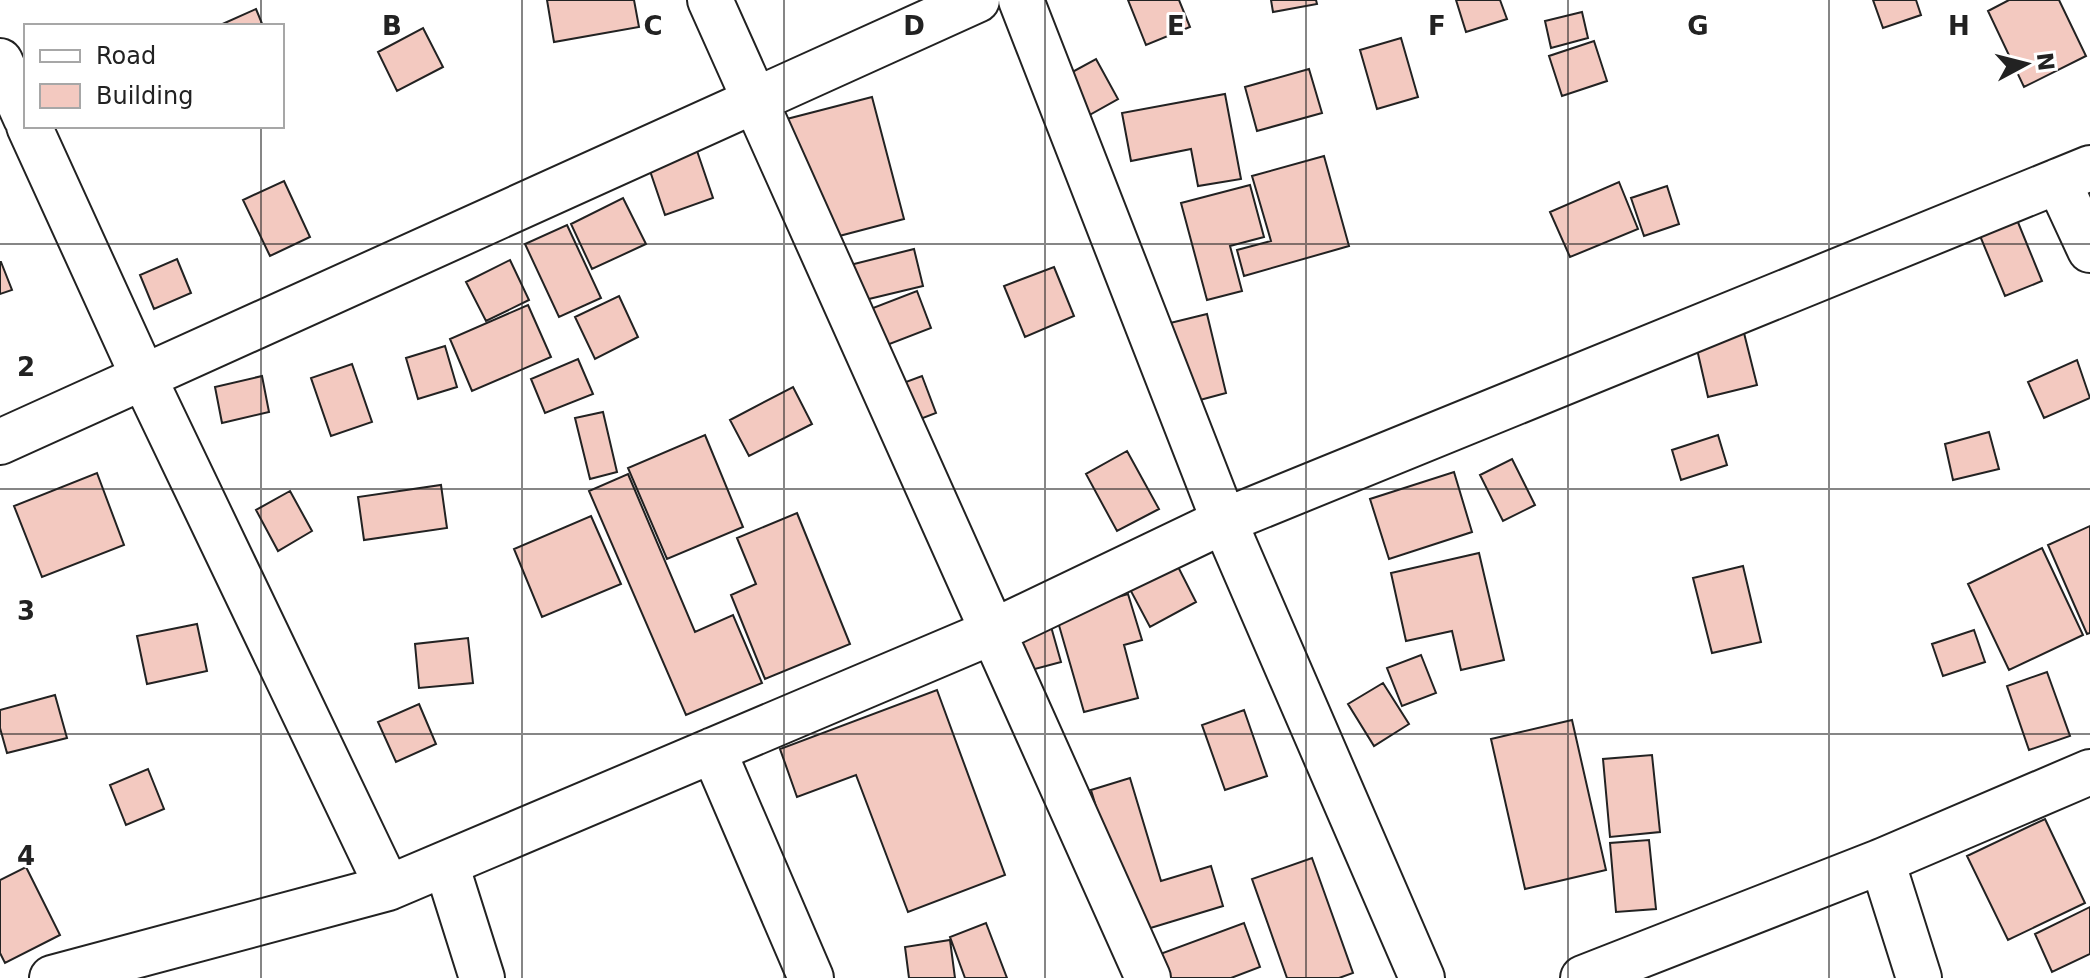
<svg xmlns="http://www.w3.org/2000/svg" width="2090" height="978" viewBox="0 0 2090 978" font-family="'DejaVu Sans',sans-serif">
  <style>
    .building { fill: #f3c9c0; stroke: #222; stroke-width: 2 }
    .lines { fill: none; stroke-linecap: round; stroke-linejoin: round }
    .minor-casing { stroke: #222; stroke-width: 48 }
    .minor { stroke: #fff; stroke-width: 44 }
    .grid { fill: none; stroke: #222; stroke-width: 2; stroke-opacity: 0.55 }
    .grid-label { font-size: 26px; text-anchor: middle; font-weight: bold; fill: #222; stroke: #fff; stroke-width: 6; stroke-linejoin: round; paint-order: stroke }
  </style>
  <rect width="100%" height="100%" fill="#fff"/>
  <path class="building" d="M 547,0 L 634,0 L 639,27 L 554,42 Z
    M 1128,0 L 1179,0 L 1190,27 L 1146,45 Z
    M 1271,0 L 1316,0 L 1317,4 L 1273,12 Z
    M 1456,0 L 1500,0 L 1507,19 L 1466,32 Z
    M 1873,0 L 1916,0 L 1921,15 L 1883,28 Z
    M 2009,0 L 2059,0 L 2086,56 L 2024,87 L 1988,11 Z
    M 256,9 L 263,26 L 218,26 Z
    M 1582,12 L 1588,38 L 1551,48 L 1545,21 Z
    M 423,28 L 443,67 L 397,91 L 378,52 Z
    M 1401,38 L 1418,97 L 1377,109 L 1360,50 Z
    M 1594,41 L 1607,81 L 1562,96 L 1549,56 Z
    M 1096,59 L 1118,99 L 1077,122 L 1054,82 Z
    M 1309,69 L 1322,113 L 1257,131 L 1245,87 Z
    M 1225,94 L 1241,179 L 1198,186 L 1191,149 L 1131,161 L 1122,113 Z
    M 872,97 L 904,219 L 824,240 L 779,121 Z
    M 695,145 L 713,198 L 665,215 L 647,162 Z
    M 1324,156 L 1349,246 L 1244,276 L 1237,250 L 1271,241 L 1252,176 Z
    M 284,181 L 310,237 L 270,256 L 243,200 Z
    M 1619,182 L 1638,229 L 1570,257 L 1550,212 Z
    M 1250,185 L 1264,237 L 1230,246 L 1242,291 L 1207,300 L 1181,203 Z
    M 1667,186 L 1679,224 L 1644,236 L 1631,198 Z
    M 623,198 L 646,244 L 592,269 L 571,224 Z
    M 2015,215 L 2042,281 L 2005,296 L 1978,231 Z
    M 567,225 L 601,298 L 559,317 L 525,244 Z
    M 914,249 L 923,286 L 848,304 L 838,268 Z
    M 177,259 L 191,293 L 154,309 L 140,275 Z
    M 510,260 L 529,300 L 486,321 L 466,282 Z
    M 1,262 L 12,290 L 0,294 L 0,262 Z
    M 1054,267 L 1074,316 L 1025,337 L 1004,286 Z
    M 917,291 L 931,328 L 874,350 L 860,313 Z
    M 619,296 L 638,337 L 595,359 L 575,317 Z
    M 528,305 L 551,357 L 472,391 L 450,339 Z
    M 1207,314 L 1226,393 L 1185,404 L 1166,324 Z
    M 1744,333 L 1757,385 L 1708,397 L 1696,345 Z
    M 445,346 L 457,387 L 418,399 L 406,358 Z
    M 578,359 L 593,394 L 545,413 L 531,379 Z
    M 2077,360 L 2090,398 L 2044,418 L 2028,382 Z
    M 352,364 L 372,422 L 331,436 L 311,378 Z
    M 262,376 L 269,412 L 222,423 L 215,387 Z
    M 922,376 L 936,413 L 902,426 L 887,389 Z
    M 793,387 L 812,424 L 749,456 L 730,420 Z
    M 603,412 L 617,472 L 590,479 L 575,418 Z
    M 1989,432 L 1999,469 L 1953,480 L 1945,444 Z
    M 705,435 L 743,527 L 667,559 L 628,468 Z
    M 1718,435 L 1727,465 L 1681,480 L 1672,450 Z
    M 1127,451 L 1159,509 L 1117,531 L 1086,474 Z
    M 1512,459 L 1535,505 L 1503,521 L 1480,475 Z
    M 1454,472 L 1472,532 L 1389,559 L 1370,499 Z
    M 97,473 L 124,545 L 42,577 L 14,506 Z
    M 628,474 L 695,632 L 733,615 L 762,683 L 686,715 L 589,491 Z
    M 441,485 L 447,528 L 364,540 L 358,497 Z
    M 290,491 L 312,531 L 278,551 L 256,510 Z
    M 797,513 L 850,644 L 765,679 L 731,595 L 756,584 L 737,538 Z
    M 591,516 L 621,584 L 542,617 L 514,549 Z
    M 2090,526 L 2090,633 L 2087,634 L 2048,545 Z
    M 2042,548 L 2083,635 L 2009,670 L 1968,584 Z
    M 1171,553 L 1196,602 L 1150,627 L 1124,578 Z
    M 1479,553 L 1504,660 L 1461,670 L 1452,631 L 1406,641 L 1391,573 Z
    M 1743,566 L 1761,642 L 1712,653 L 1693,578 Z
    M 1128,594 L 1142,640 L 1124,645 L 1138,698 L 1084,712 L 1056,615 Z
    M 1050,623 L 1061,662 L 1016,674 L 1006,635 Z
    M 197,624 L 207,671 L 147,684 L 137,636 Z
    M 1974,630 L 1985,662 L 1943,676 L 1932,644 Z
    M 468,638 L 473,683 L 419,688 L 415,644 Z
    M 1421,655 L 1436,693 L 1402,706 L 1387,668 Z
    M 2047,672 L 2070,736 L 2029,750 L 2007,686 Z
    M 1383,683 L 1409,724 L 1374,746 L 1348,704 Z
    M 937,690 L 1005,875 L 908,912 L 856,775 L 797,797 L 780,749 Z
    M 55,695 L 67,738 L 7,753 L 0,728 L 0,710 Z
    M 419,704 L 436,744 L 396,762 L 378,722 Z
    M 1244,710 L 1267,776 L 1225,790 L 1202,725 Z
    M 1572,720 L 1606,870 L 1525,889 L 1491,739 Z
    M 1652,755 L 1660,832 L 1610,837 L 1603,759 Z
    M 148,769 L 164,809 L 126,825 L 110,785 Z
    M 1130,778 L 1161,881 L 1211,866 L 1223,906 L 1134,933 L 1091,790 Z
    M 2045,819 L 2085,903 L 2008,940 L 1967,856 Z
    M 1649,840 L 1656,909 L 1616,912 L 1610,843 Z
    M 1312,858 L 1353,973 L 1339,978 L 1287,978 L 1252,879 Z
    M 26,867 L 60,935 L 5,963 L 0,953 L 0,880 Z
    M 2090,907 L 2090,954 L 2052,972 L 2035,934 Z
    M 986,923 L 1007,978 L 965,978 L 950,937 Z
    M 1244,923 L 1260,967 L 1231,978 L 1160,978 L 1152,957 Z
    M 950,940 L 955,978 L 909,978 L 905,947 Z"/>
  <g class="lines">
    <g class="minor-casing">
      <path id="minor" d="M 710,0 L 1148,978
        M 1021,0 L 1224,521 L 1422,978
        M 0,61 L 26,118
        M 29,126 L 143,376 L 388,888
        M 2058,181 L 2090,250
        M 0,442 L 977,0
        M 713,750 L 811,978
        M 1882,861 L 1919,978
        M 446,864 L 482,978
        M 52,978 L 388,888 L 992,632 L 1224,521 L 2090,168
        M 1583,978 L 1882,861 L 2090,772"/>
    </g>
    <use href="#minor" class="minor"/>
  </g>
  <path class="grid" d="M 261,0 L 261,26M 522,0 L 522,978M 784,0 L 784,978M 1045,0 L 1045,978M 1306,0 L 1306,978M 1568,0 L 1568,978M 1829,0 L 1829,978M 261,126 L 261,978M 0,244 L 2090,244M 0,489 L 2090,489M 0,734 L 2090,734"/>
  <g class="grid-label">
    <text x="392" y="35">B</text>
    <text x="653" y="35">C</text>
    <text x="914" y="35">D</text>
    <text x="1176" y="35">E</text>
    <text x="1437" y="35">F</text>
    <text x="1698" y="35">G</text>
    <text x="1959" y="35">H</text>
    <text x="26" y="376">2</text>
    <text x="26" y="620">3</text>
    <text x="26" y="865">4</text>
  </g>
  <rect x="24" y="24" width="260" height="104" fill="#ffffff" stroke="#a7a7a7" stroke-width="2"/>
  <rect x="40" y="50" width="40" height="12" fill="#ffffff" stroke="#a7a7a7" stroke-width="2"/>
  <text x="96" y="64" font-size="24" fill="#222222">Road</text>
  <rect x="40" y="84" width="40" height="24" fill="#f3c9c0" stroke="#a7a7a7" stroke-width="2"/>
  <text x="96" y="104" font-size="24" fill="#222222">Building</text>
  <g transform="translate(2026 64) rotate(83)" stroke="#ffffff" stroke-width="6" paint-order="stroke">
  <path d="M0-6L14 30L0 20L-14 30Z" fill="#222222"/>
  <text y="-12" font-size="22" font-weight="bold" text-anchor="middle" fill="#222222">N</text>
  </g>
</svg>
